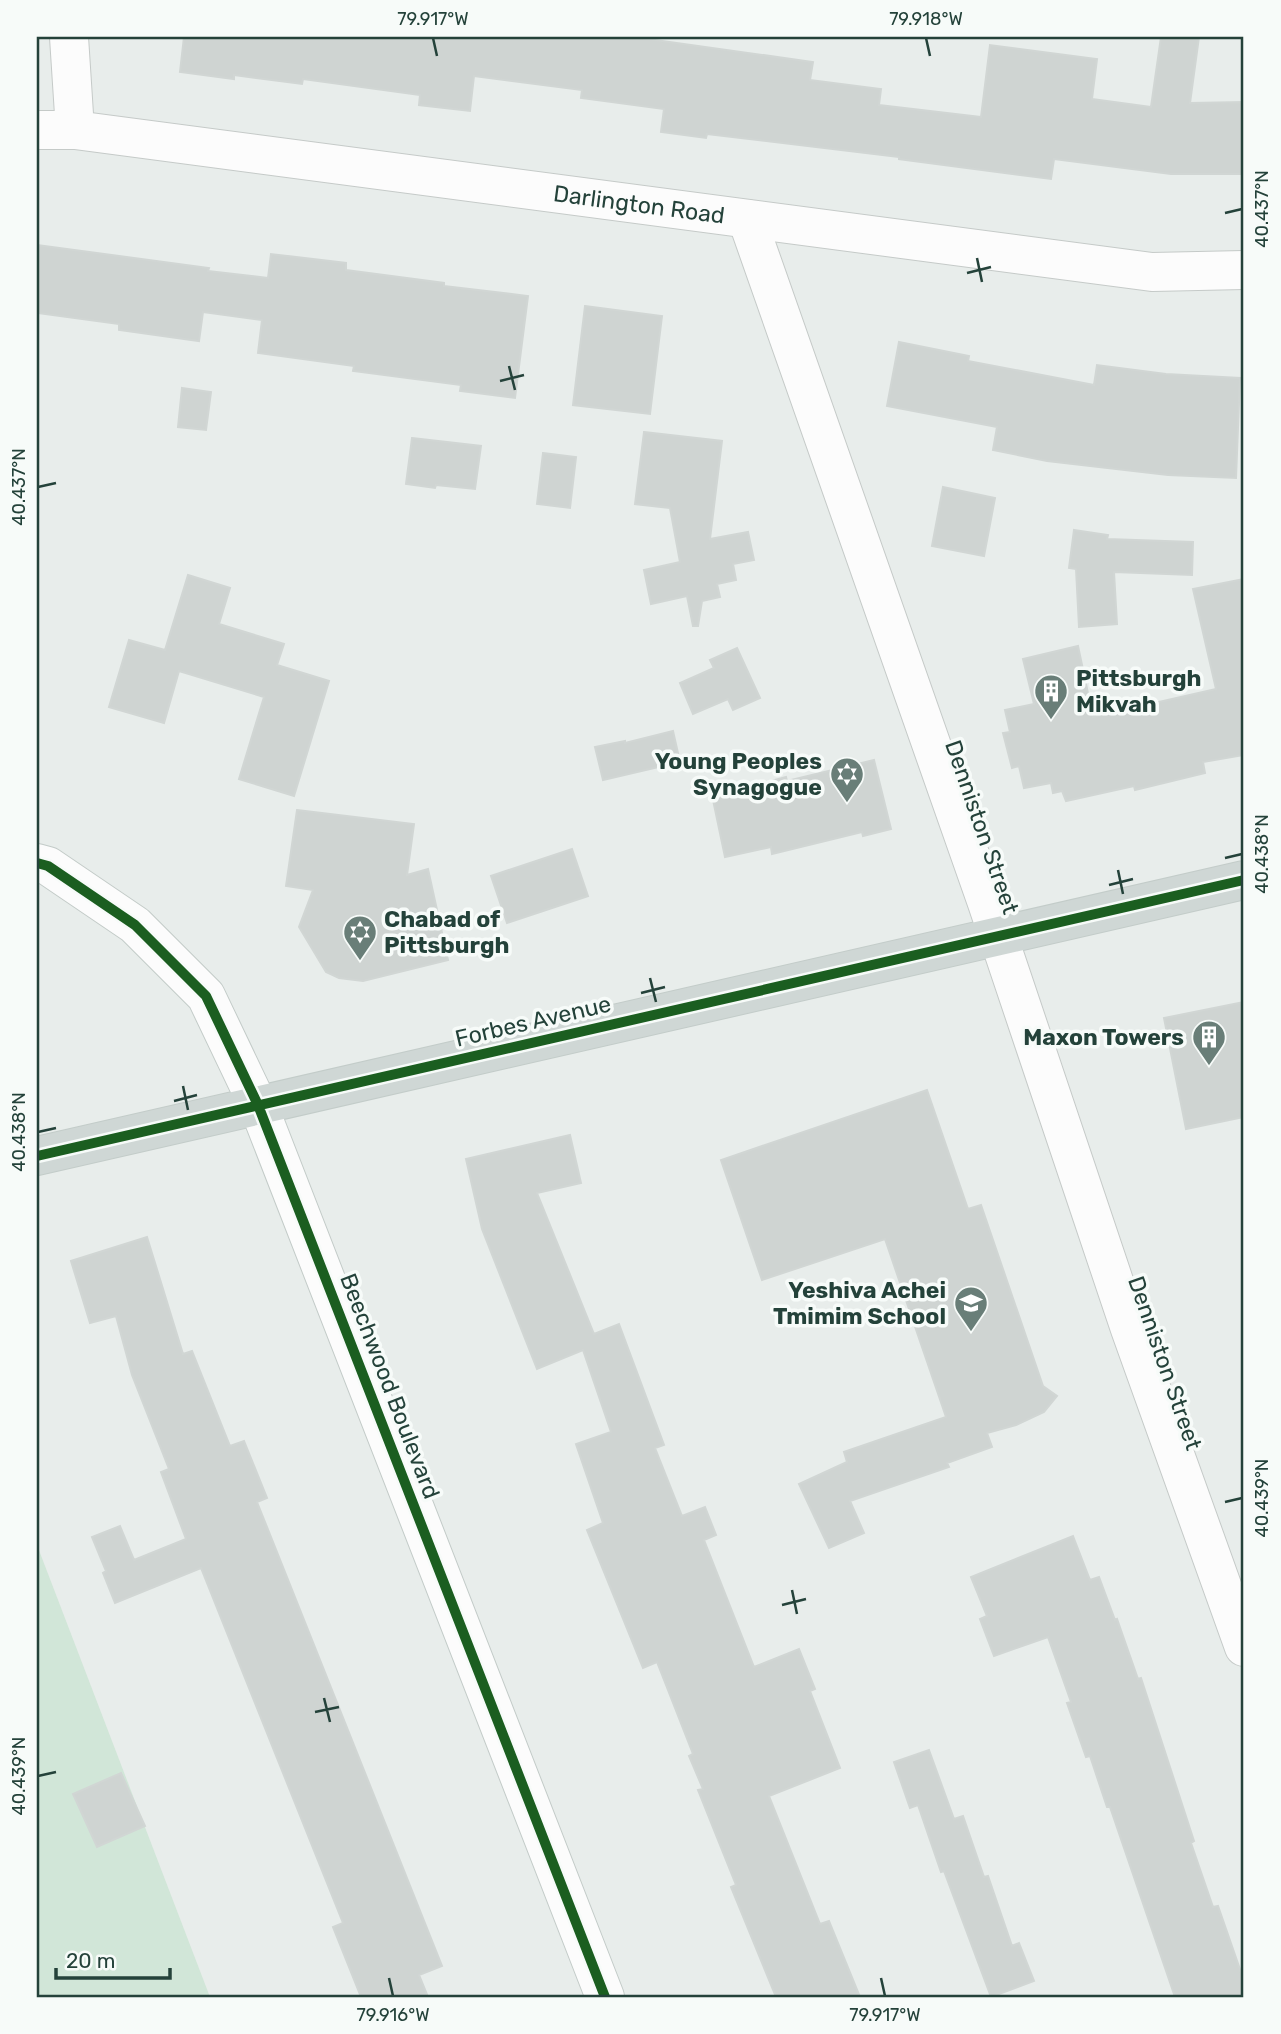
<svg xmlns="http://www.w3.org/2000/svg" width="1281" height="2034" viewBox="0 0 1281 2034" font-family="Rubik,sans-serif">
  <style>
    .green { fill: #d1e6d8 }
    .building { fill: #cfd4d2; stroke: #d1d6d4; stroke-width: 2 }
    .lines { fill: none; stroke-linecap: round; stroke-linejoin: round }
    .street-casing { stroke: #c5cac8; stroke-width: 40 }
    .secondary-casing { stroke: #c3cbc8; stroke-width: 40 }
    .primary-casing { stroke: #c3ccc9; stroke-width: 40 }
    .street { stroke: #fcfcfc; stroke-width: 38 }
    .secondary { stroke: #fcfcfc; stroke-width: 38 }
    .primary { stroke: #cfd7d5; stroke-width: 38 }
    .cycleway-casing { stroke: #f7fbf9; stroke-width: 15 }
    .cycleway { stroke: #1b5e20; stroke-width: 10 }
    .ticks { fill: none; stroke: #24423a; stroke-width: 2.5 }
    .labels { text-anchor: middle; stroke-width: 7; stroke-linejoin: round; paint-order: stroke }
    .street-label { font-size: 23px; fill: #24423a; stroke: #f7fbf9 }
    .poi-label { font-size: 23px; font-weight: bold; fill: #24423a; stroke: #f7fbf9; text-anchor: end }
    .neatline { fill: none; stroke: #24423a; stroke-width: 2.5 }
    .ticks-label { font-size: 18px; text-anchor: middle; fill: #24423a }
  </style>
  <rect width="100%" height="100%" fill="#e8edeb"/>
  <path class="green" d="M 37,1545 L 210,1997 L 37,1997 Z"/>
  <path class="building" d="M 184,37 L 634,37 L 813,62 L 810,80 L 881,89 L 879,105 L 981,117 L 990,45 L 1097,59 L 1092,99 L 1151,107 L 1161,37 L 1199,37 L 1190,103 L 1244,102 L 1244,174 L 1171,174 L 1054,159 L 1051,179 L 899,159 L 899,157 L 707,134 L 706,138 L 661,132 L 664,109 L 581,98 L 582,90 L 474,76 L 470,111 L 419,105 L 420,95 L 303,79 L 302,84 L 234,75 L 234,79 L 180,72 Z
    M 37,245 L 209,268 L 208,271 L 268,278 L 271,254 L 346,263 L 346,270 L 444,283 L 444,286 L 528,296 L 515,398 L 460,391 L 461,385 L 353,371 L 354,366 L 258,353 L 262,320 L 203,312 L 199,341 L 119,330 L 119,324 L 37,313 Z
    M 585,306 L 662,316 L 650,414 L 573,405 Z
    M 899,342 L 969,356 L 968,361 L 1094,385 L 1097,365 L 1166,374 L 1240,378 L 1236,478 L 1168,475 L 1047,461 L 993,450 L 997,427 L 887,406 Z
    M 182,388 L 211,392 L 206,430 L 178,427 Z
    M 644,432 L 722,441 L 710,539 L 748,532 L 754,560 L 733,564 L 736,580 L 717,584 L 720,597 L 702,601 L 698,626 L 693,626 L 687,596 L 651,604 L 644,570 L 680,562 L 670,508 L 635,504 Z
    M 412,438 L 481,446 L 475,489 L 436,485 L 435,488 L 406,484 Z
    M 543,453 L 576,457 L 570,508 L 537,504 Z
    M 943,487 L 995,498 L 984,556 L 932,546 Z
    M 1074,530 L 1108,535 L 1107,539 L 1193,542 L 1192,575 L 1114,572 L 1117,624 L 1079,627 L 1076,569 L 1069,568 Z
    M 188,575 L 230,588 L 219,624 L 284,644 L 277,665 L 329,681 L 294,796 L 239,779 L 264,697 L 179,671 L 164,723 L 109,707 L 129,640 L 165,650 Z
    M 1244,579 L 1244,755 L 1203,762 L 1205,773 L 1135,790 L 1134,786 L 1066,801 L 1062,791 L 1053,793 L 1051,783 L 1024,788 L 1019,766 L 1012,768 L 1003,733 L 1010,732 L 1005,710 L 1034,704 L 1023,659 L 1078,646 L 1093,717 L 1216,689 L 1193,589 Z
    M 737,648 L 760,698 L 733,710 L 728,699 L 693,714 L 680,683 L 714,668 L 710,660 Z
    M 673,731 L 680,762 L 603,780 L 595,747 L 625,741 L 625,743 Z
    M 874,760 L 891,829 L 863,836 L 862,832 L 772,854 L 771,847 L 725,857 L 713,800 L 771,781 L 786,777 L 787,781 Z
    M 297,810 L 414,824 L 407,875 L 428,869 L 448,960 L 363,981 L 339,978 L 326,972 L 299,927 L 313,890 L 286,886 Z
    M 572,849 L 588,896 L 507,923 L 491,876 Z
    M 1244,1002 L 1244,1117 L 1186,1129 L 1164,1018 Z
    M 927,1090 L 968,1209 L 981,1205 L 1043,1386 L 1057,1396 L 1044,1412 L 1016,1425 L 987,1433 L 992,1447 L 947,1463 L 949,1467 L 850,1501 L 864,1533 L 829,1548 L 799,1484 L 847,1462 L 844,1452 L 946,1417 L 885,1239 L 762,1280 L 721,1160 Z
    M 570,1135 L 581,1183 L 537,1193 L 594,1334 L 619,1324 L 664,1445 L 655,1448 L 682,1516 L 705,1507 L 716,1535 L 704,1540 L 754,1667 L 799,1649 L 815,1689 L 810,1691 L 840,1768 L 769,1796 L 820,1924 L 829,1921 L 860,1997 L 776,1997 L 731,1887 L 736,1885 L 698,1790 L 703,1789 L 689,1756 L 693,1754 L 657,1662 L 643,1668 L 587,1530 L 603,1523 L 576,1444 L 611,1432 L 583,1350 L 537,1369 L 482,1229 L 466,1159 Z
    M 147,1237 L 183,1354 L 192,1351 L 230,1446 L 244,1441 L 267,1498 L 257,1502 L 442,1966 L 419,1975 L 428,1997 L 361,1997 L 333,1927 L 343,1923 L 201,1568 L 115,1603 L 103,1573 L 106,1571 L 92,1537 L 120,1526 L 134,1560 L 186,1539 L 161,1472 L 169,1469 L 132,1375 L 116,1316 L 90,1323 L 71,1261 Z
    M 1073,1536 L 1090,1580 L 1099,1577 L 1115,1620 L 1117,1619 L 1138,1679 L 1141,1678 L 1194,1841 L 1191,1843 L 1213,1907 L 1218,1906 L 1244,1981 L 1244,1997 L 1175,1997 L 1110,1807 L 1107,1807 L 1090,1756 L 1086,1757 L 1067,1703 L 1071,1702 L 1048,1637 L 994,1656 L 980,1619 L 987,1616 L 971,1577 Z
    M 929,1750 L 954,1819 L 963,1816 L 984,1877 L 988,1876 L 1012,1946 L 1019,1943 L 1034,1981 L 991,1997 L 944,1871 L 941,1872 L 918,1805 L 910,1808 L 894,1762 Z
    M 121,1773 L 145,1826 L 97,1847 L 73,1794 Z"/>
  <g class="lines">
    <g class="street-casing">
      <g id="street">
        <path d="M 69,37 L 75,130"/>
        <path id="s1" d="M 37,130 L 75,130 L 1152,272 L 1244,270"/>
        <path d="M 747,219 L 987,903 L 1130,1329 L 1244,1647"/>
      </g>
    </g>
    <g class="secondary-casing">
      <path id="secondary" d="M 37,863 L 48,866 L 135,925 L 206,996 L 258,1105 L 605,1997"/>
    </g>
    <g class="primary-casing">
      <path id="primary" d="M 37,1156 L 1244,880"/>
    </g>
    <use href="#street" class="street"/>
    <use href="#secondary" class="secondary"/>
    <use href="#primary" class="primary"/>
    <g class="cycleway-casing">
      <path id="cycleway" d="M 37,863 L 48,866 L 135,925 L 206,996 L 258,1105 L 605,1997
        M 37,1156 L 1244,880"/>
    </g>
    <use href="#cycleway" class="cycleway"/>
  </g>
  <path class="ticks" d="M 433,38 L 437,56M 926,38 L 930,56M 1225,213 L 1242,209M 977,258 L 982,282M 967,273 L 991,267M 509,366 L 515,390M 500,381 L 524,375M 38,487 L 56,483M 1225,858 L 1242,854M 1118,870 L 1123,894M 1109,885 L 1133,879M 650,978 L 656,1002M 641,993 L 665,987M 183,1086 L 188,1110M 174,1101 L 197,1095M 38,1132 L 56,1128M 1225,1502 L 1242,1498M 792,1590 L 797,1614M 782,1605 L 806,1599M 324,1698 L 330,1722M 315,1712 L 339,1707M 38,1776 L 56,1772M 389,1978 L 393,1996M 881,1978 L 885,1996"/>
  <defs>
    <g id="building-pin" transform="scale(1.75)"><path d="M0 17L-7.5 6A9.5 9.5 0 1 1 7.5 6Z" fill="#697e78" stroke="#f7fbf9"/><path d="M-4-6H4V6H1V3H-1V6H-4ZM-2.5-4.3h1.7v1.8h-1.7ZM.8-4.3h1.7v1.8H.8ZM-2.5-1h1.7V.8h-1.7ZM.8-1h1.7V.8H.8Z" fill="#fff"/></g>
    <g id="synagogue-pin" transform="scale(1.75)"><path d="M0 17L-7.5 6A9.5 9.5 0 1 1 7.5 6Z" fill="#697e78" stroke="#f7fbf9"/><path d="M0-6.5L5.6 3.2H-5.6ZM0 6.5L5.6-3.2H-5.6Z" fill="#fff"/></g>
    <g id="school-pin" transform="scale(1.75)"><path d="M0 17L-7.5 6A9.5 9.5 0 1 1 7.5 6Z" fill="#697e78" stroke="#f7fbf9"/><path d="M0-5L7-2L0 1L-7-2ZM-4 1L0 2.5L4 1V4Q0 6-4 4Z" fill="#fff"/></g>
  </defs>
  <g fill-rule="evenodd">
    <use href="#building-pin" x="1051" y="691"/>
    <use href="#synagogue-pin" x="847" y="774"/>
    <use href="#synagogue-pin" x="360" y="932"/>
    <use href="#building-pin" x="1209" y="1037"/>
    <use href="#school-pin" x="971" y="1303"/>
  </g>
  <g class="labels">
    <g class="street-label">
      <text dy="8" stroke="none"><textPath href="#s1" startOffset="607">Darlington Road</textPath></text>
      <text transform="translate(982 827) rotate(71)" y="8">Denniston Street</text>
      <text transform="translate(533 1021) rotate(-13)" y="8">Forbes Avenue</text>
      <text transform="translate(1165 1363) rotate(71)" y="8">Denniston Street</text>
      <text transform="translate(390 1386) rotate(69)" y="8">Beechwood Boulevard</text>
    </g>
    <g class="poi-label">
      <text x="1076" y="686" text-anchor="start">Pittsburgh<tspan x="1076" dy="26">Mikvah</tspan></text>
      <text x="822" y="769">Young Peoples<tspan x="822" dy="26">Synagogue</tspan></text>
      <text x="384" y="927" text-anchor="start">Chabad of<tspan x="384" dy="26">Pittsburgh</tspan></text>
      <text x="1184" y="1045">Maxon Towers</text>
      <text x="946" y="1298">Yeshiva Achei<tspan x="946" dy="26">Tmimim School</tspan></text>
    </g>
  </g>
  <rect width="1281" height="2034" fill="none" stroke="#f7fbf9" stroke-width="77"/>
  <path d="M56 1968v10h114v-10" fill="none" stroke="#24423a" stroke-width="3.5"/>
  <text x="66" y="1968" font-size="21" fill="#24423a" stroke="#f7fbf9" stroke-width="5" paint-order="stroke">20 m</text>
  <rect x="38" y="38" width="1204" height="1958" class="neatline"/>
  <g class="ticks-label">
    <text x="433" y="25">79.917°W</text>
    <text x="926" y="25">79.918°W</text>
    <text transform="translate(1262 209) rotate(-90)" y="6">40.437°N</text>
    <text transform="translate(19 487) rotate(-90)" y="6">40.437°N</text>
    <text transform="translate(1262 854) rotate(-90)" y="6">40.438°N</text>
    <text transform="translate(19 1132) rotate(-90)" y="6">40.438°N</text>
    <text transform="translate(1262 1498) rotate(-90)" y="6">40.439°N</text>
    <text transform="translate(19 1776) rotate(-90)" y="6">40.439°N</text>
    <text x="393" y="2021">79.916°W</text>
    <text x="885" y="2021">79.917°W</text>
  </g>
</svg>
